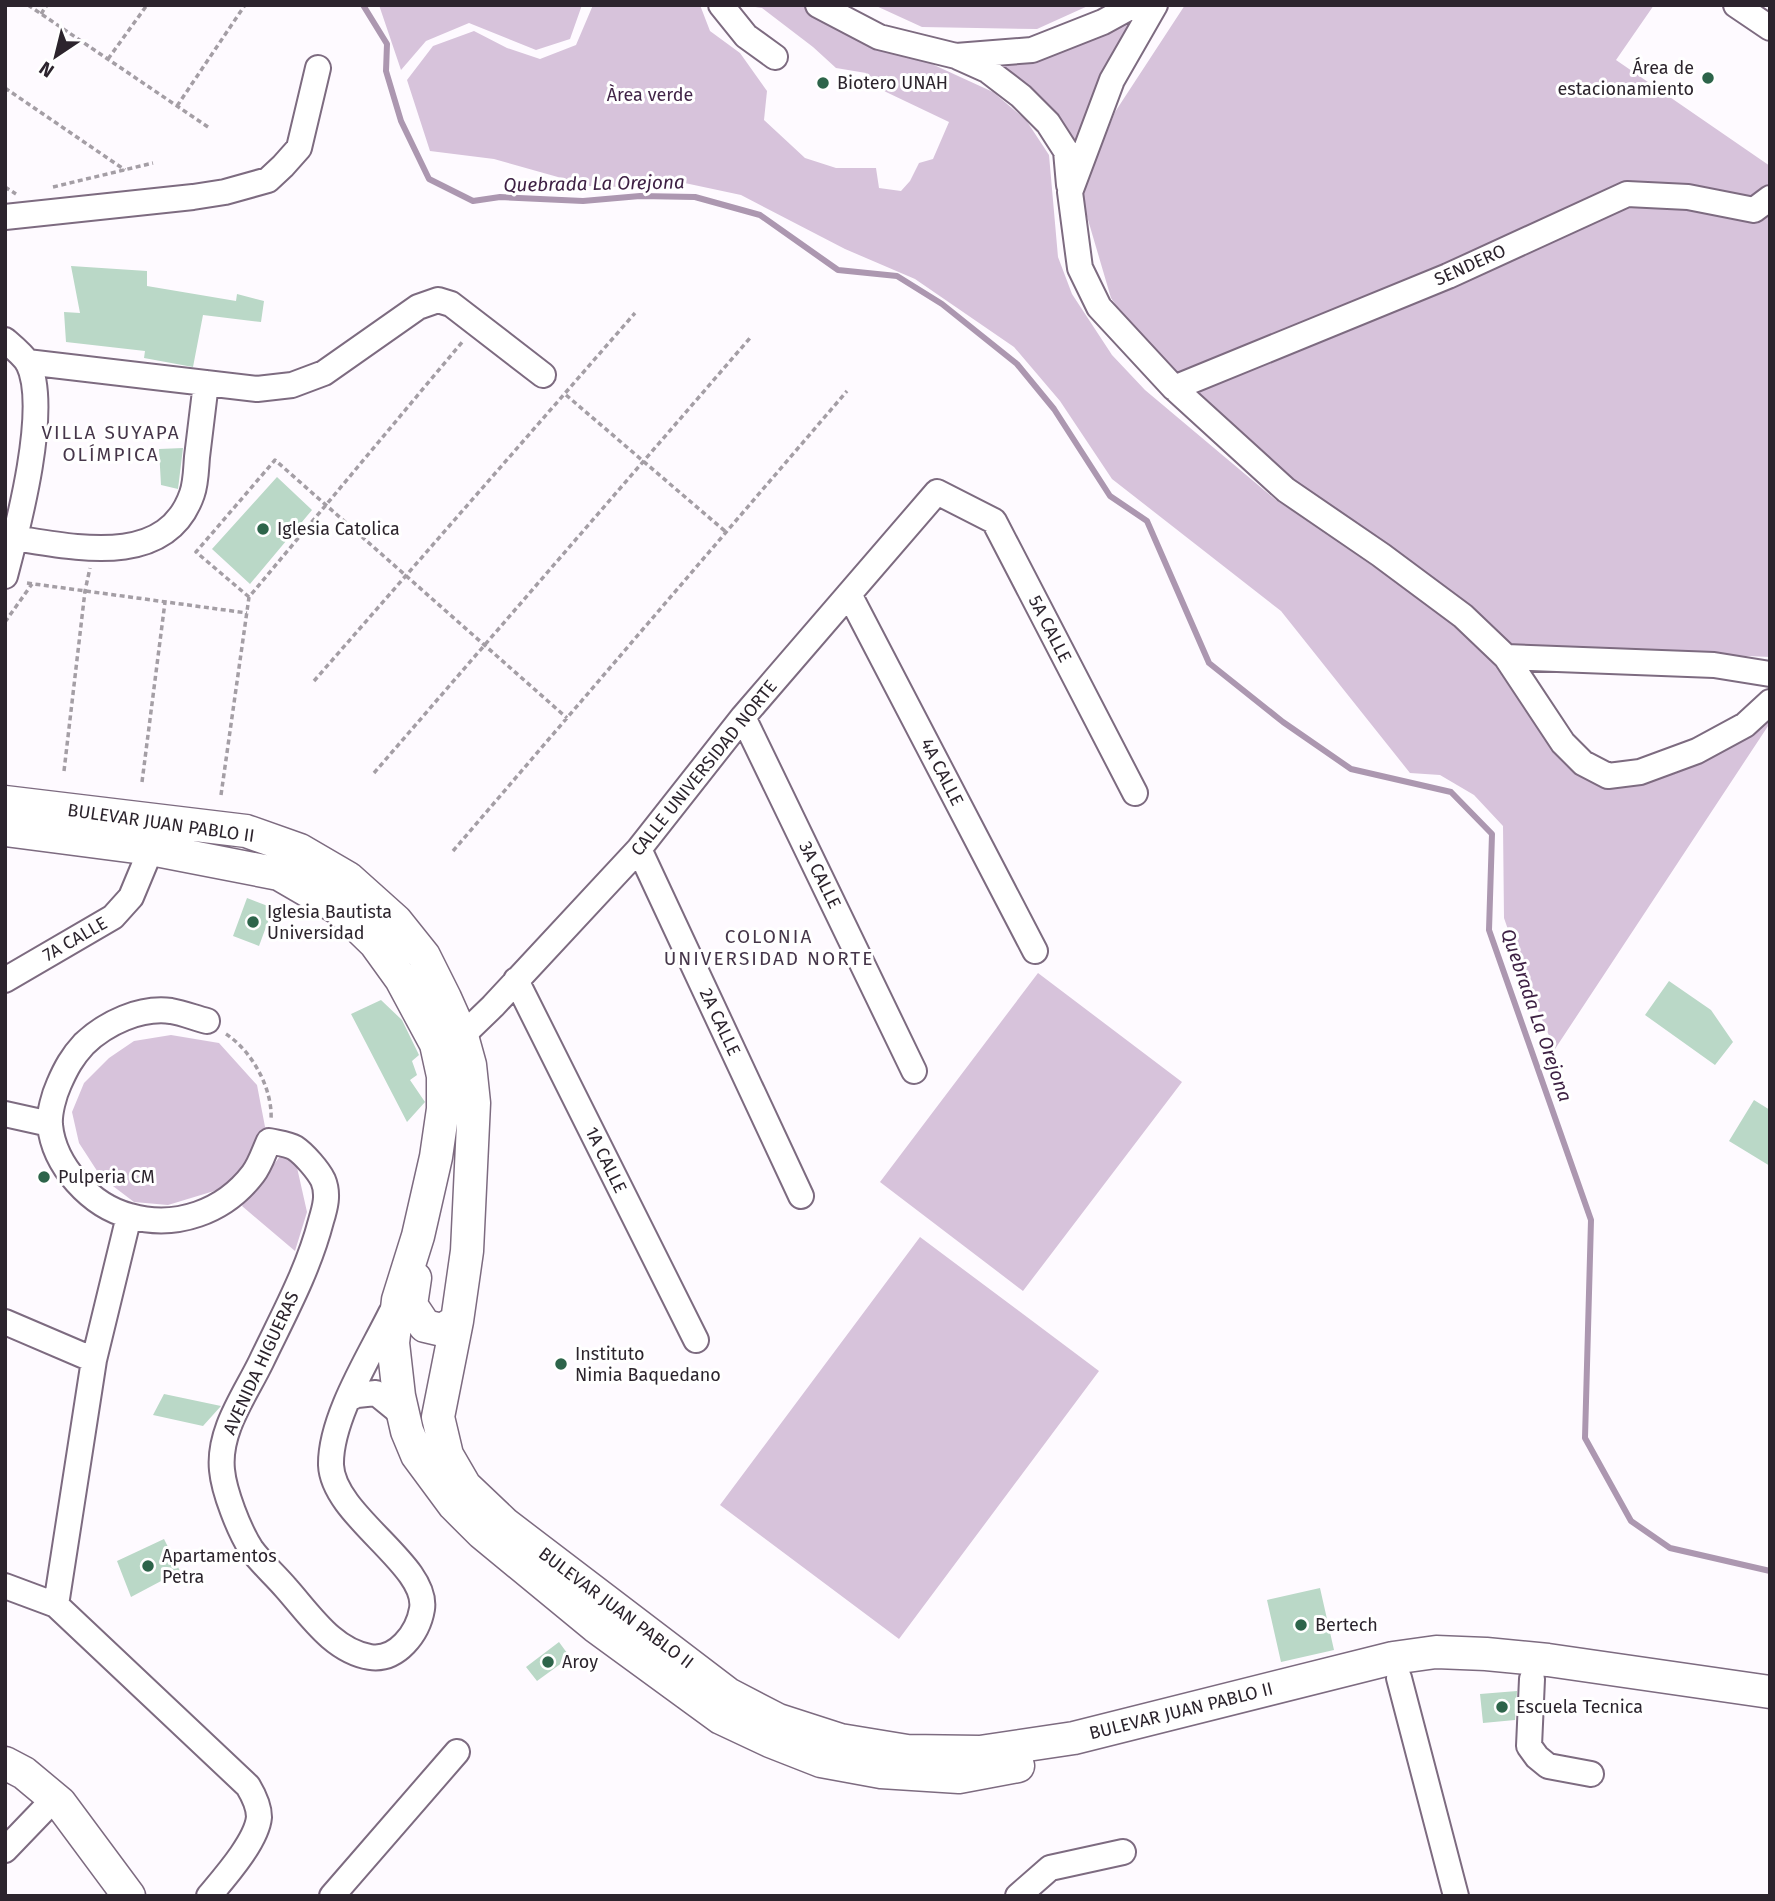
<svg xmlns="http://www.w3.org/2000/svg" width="1775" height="1901" viewBox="0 0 1775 1901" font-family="'Fira Sans',sans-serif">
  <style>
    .green { fill: #d7c3db }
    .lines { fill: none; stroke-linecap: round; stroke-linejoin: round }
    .stream { stroke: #ac97b0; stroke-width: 6 }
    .building { fill: #bad8c7 }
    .minor-casing { stroke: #7d6b80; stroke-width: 28 }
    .major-casing { stroke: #7d6b80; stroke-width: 35 }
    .path { stroke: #a49ea5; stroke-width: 3.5; stroke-dasharray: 5 3.5; stroke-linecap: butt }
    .minor { stroke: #fff; stroke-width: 24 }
    .major { stroke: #fff; stroke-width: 32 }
    .poi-dot { fill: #2d644a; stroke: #fff; stroke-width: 2.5 }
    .labels { text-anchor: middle; stroke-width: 6; stroke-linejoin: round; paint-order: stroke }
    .poi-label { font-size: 18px; fill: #2c242d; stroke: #fff; text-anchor: start }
    .park-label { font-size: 18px; fill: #412447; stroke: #fff }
    .street-label { font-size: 18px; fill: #2c242d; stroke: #fff }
    .water-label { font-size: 19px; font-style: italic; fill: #3e2144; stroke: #fff }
    .neighbourhood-label { font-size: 19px; letter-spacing: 2px; fill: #46364a; stroke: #fff }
  </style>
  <rect width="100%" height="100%" fill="#fefaff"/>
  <path class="green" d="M 379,5 L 582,5 L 570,39 L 536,50 L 469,23 L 426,41 L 401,70 Z
    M 593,5 L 700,5 L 710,31 L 740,53 L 767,91 L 764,120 L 805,158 L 836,168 L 876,168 L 879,188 L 901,191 L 910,181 L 919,163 L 933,159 L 949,122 L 863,81 L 866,73 L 836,68 L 813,47 L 762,8 L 742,5 L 803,5 L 993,92 L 1026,120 L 1049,155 L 1058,257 L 1072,294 L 1112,355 L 1145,390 L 1276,500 L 1456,623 L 1609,785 L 1770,712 L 1770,723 L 1555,1049 L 1529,990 L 1504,918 L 1503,826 L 1474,795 L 1440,775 L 1410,773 L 1281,611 L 1112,479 L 1060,401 L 1014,347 L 915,279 L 845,249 L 741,195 L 680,182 L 597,188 L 494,159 L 430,151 L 407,80 L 433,46 L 474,31 L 507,48 L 540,59 L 576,45 Z
    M 874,5 L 1090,5 L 1037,29 L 922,27 Z
    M 1185,5 L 1654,5 L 1616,60 L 1770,166 L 1770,657 L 1510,646 L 1336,514 L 1219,419 L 1131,327 L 1111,298 L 1081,196 L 1115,112 Z
    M 1133,19 L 1075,153 L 983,61 Z
    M 1038,973 L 1182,1082 L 1023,1291 L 880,1182 Z
    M 171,1035 L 219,1043 L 257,1085 L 266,1132 L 253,1160 L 224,1188 L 168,1205 L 134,1202 L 101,1177 L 79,1143 L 72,1112 L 84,1083 L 109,1058 L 134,1041 Z
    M 281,1155 L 296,1163 L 307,1212 L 295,1251 L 242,1206 Z
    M 920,1237 L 1099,1371 L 899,1639 L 720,1505 Z"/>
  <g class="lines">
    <path class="stream" d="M 363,5 L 387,44 L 386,71 L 401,121 L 429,179 L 473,201 L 500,197 L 583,201 L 640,196 L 695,197 L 760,215 L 838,270 L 897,276 L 942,304 L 1017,364 L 1054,409 L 1110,496 L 1147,521 L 1209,663 L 1283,722 L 1351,769 L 1451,792 L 1492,834 L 1489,930 L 1591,1220 L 1585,1438 L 1631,1521 L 1670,1548 L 1770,1571"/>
  </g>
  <path class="building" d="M 71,266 L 147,271 L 147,286 L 236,301 L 237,294 L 264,301 L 261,322 L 203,315 L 193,367 L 144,358 L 145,351 L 66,342 L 64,312 L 80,313 Z
    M 183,448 L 178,489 L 161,485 L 159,449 Z
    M 277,477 L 312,510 L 250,584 L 212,549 Z
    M 247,898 L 273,908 L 259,946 L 233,936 Z
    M 1669,981 L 1711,1010 L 1733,1042 L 1715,1065 L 1645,1015 Z
    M 381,1000 L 402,1020 L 419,1055 L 412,1061 L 417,1075 L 410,1080 L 425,1102 L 407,1122 L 351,1014 Z
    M 1754,1100 L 1770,1110 L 1770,1166 L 1729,1141 Z
    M 164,1394 L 221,1406 L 203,1426 L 153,1415 Z
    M 164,1539 L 180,1571 L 131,1597 L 117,1561 Z
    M 1320,1588 L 1334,1650 L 1281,1662 L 1267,1600 Z
    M 559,1642 L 570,1657 L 537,1681 L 526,1667 Z
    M 1517,1691 L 1515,1720 L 1483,1723 L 1480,1694 Z"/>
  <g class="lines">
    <g class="minor-casing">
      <path id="minor" d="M 721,5 L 746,36 L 775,57
        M 818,5 L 879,37 L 956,56 L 1032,50 L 1103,22 L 1134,5
        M 1155,5 L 1112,80 L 1070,192 L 1080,268 L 1099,307 L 1174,388 L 1286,490 L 1381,555 L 1463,616 L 1506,657 L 1563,743 L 1583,763 L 1608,776 L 1640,772 L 1697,751 L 1745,725 L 1770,702
        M 1736,5 L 1770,28
        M 958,57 L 987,70 L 1021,96 L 1048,123 L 1066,151 L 1069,185
        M 5,217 L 193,197 L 225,192 L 268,180 L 283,166 L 299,148 L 318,68
        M 5,340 C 12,346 23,355 28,363 C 50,407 18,527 5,576
        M 27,362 L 257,389 L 292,385 L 324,373 L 418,307 L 438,300 L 451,304 L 543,375
        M 1174,388 L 1448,276 L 1627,194 L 1688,197 L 1754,210 L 1770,198
        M 14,538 C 74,547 166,569 192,494 C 196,483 196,469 197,457 C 200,432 203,407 206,383
        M 849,594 L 1035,951
        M 1506,657 L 1714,665 L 1770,674
        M 743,717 L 914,1071
        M 639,849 L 801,1196
        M 5,980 L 113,917 L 131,897 L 151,849
        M 516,980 L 696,1340
        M 207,1021 C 195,1018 183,1013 171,1011 C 140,1007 106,1023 84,1044 C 72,1057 66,1068 59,1084 C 54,1095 49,1113 50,1125 C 54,1166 91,1206 130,1216 C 176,1229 224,1212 253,1174 C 260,1165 264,1152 269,1141 C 277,1143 288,1144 295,1148 C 304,1154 318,1170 323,1180 C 329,1194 325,1208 321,1221 C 308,1271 283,1316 261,1362 C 245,1395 218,1431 222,1470 C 224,1492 239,1530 251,1549 C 261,1563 275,1575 286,1588 C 310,1615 333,1651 370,1657 C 397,1661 418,1633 422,1609 C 429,1565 333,1516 331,1465 C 330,1418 371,1354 391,1313
        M 462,1036 L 493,1006 L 639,849 L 743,717 L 937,492 L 994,521 L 1135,793
        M 5,1114 L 50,1124
        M 5,1322 L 94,1360
        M 348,1399 L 357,1395 L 376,1393 L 403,1415
        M 5,1586 L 56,1605 L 248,1786 C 254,1796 259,1806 259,1817 C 257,1841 224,1878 209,1896
        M 56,1605 L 94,1360 L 129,1216
        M 1399,1678 L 1456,1896
        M 1532,1679 L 1529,1746 L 1537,1757 L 1548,1766 L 1591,1774
        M 5,1850 L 55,1798
        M 332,1896 L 457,1752
        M 1018,1896 L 1050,1868 L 1123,1852"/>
    </g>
    <g class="major-casing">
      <path id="major" d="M 5,802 L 246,831 L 300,850 L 348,878 L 396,921 L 424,956 L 445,998 L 462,1036 L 470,1065 L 474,1103 L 467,1251 L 457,1321 L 438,1417 L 447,1455 L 465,1486 L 505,1524 L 728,1694 L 778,1720 L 840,1740 L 907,1751 L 980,1752 L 1074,1738 L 1393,1658 L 1436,1652 L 1486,1654 L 1548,1660 L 1770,1692
        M 5,830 L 151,849 L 279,874 L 341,910 L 375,943 L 401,979 L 436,1044 L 443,1076 L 443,1109 L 436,1157 L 418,1236 L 398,1300 L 393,1343 L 399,1396 L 407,1431 L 417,1455 L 454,1505 L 482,1533 L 595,1626 L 721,1718 L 770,1741 L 821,1761 L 881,1772 L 959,1777 L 1018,1766
        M 415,1278 L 411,1305 L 425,1326 L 442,1330 L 457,1321
        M 5,1763 L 24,1773 L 60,1803 L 129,1896"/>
    </g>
    <path class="path" d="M 28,5 L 208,127
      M 41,14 L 47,5
      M 108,59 L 147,5
      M 5,88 L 125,170
      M 177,106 L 245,5
      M 5,187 L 16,194
      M 53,187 L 153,163
      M 566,395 L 726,532
      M 27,583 L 247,613
      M 249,597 L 196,552 L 275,460 L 567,718
      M 5,622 L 32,584
      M 314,681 L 635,313
      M 64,771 L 85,591 L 90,568
      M 374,773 L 750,338
      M 142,782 L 165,602
      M 221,795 L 249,597 L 463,341
      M 453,851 L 847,391
      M 226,1034 C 252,1051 273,1089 271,1120"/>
    <use href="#minor" class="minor"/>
    <use href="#major" class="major"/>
  </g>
  <g class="poi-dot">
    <circle cx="1708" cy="78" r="7"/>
    <circle cx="823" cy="83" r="7"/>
    <circle cx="263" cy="529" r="7"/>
    <circle cx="253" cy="922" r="7"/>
    <circle cx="44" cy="1177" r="7"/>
    <circle cx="561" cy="1364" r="7"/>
    <circle cx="148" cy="1566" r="7"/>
    <circle cx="1301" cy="1625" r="7"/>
    <circle cx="548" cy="1662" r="7"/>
    <circle cx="1502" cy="1707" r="7"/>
  </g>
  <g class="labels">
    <g class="poi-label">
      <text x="1694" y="74" text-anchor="end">Área de<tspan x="1694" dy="21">estacionamiento</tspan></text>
      <text x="837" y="89">Biotero UNAH</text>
      <text x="277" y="535">Iglesia Catolica</text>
      <text x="267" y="918">Iglesia Bautista<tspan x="267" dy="21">Universidad</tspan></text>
      <text x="58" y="1183">Pulperia CM</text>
      <text x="575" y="1360">Instituto<tspan x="575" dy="21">Nimia Baquedano</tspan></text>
      <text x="162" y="1562">Apartamentos<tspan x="162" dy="21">Petra</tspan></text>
      <text x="1315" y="1631">Bertech</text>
      <text x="562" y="1668">Aroy</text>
      <text x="1516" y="1713">Escuela Tecnica</text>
    </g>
    <g class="park-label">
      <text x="650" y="101">Àrea verde</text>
    </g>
    <g class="street-label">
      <text transform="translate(1470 265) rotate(-24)" y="6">SENDERO</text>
      <text transform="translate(1050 629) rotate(63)" y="6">5A CALLE</text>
      <text transform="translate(704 768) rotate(-51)" y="6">CALLE UNIVERSIDAD NORTE</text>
      <text transform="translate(942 772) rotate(63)" y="6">4A CALLE</text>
      <text transform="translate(161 823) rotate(8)" y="6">BULEVAR JUAN PABLO II</text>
      <text transform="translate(820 875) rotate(64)" y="6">3A CALLE</text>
      <text transform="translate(75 939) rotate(-30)" y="6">7A CALLE</text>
      <text transform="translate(720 1022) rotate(65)" y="6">2A CALLE</text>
      <text transform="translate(606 1160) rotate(64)" y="6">1A CALLE</text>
      <text transform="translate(261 1363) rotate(-65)" y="6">AVENIDA HIGUERAS</text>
      <text transform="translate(616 1608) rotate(37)" y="6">BULEVAR JUAN PABLO II</text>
      <text transform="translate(1181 1711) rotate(-14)" y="6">BULEVAR JUAN PABLO II</text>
    </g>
    <g class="water-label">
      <text transform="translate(594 183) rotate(-1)" y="7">Quebrada La Orejona</text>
      <text transform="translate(1537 1015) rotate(71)" y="7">Quebrada La Orejona</text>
    </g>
    <g class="neighbourhood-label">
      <text x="111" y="439">VILLA SUYAPA<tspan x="111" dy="22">OLÍMPICA</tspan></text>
      <text x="769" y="943">COLONIA<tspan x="769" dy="22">UNIVERSIDAD NORTE</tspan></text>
    </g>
  </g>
  <rect width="1775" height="1901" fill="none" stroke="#2c242d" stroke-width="14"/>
  <g transform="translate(56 56) rotate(215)" stroke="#ffffff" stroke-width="5" paint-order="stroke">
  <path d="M0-5L12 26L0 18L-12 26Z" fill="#2c242d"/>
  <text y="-10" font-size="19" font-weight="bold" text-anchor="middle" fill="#2c242d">N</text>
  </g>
</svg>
